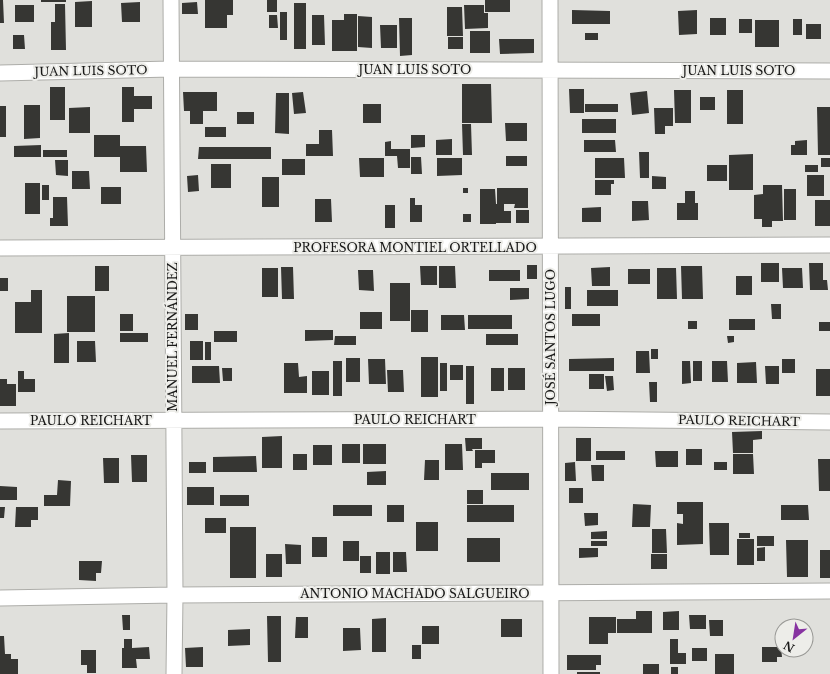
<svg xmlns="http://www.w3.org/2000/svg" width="830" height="674" viewBox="0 0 830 674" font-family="'Libre Baskerville',serif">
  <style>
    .building { fill: #363633 }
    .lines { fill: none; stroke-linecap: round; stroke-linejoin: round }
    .street-casing { stroke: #adada9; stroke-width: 17 }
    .street { stroke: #fff; stroke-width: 15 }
    .labels { text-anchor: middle; stroke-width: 4; stroke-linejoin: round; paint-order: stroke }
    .street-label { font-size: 12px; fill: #191918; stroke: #edede9 }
  </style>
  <rect width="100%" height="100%" fill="#e0e0dc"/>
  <path class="building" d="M 0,0 L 3,0 L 4,23 L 0,23 Z
    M 41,0 L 66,0 L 66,2 L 41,2 Z
    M 205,0 L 233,0 L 233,15 L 227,15 L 227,28 L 205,28 Z
    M 267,0 L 277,0 L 277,12 L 267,12 Z
    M 485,0 L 510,0 L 510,12 L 485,12 Z
    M 92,1 L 92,27 L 75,27 L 75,2 Z
    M 140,2 L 140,22 L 122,22 L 121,3 Z
    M 197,2 L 198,14 L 182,14 L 182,3 Z
    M 294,3 L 306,3 L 306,49 L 294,49 Z
    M 55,4 L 65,4 L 66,50 L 51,50 L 51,22 L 55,22 Z
    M 15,5 L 34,5 L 34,22 L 15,22 Z
    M 464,5 L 484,5 L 484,13 L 488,13 L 488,28 L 465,29 Z
    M 447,7 L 462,7 L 463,36 L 447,36 Z
    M 572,10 L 610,11 L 610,24 L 572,24 Z
    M 697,10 L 697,34 L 679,35 L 678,11 Z
    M 280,12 L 287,12 L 287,40 L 280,40 Z
    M 344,14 L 357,14 L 357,51 L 332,51 L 332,20 L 344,20 Z
    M 269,15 L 277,15 L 278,28 L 269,28 Z
    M 312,15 L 324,15 L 325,45 L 312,45 Z
    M 358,16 L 372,17 L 372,48 L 358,47 Z
    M 399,18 L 412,18 L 412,55 L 400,56 Z
    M 710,18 L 726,18 L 726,35 L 710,35 Z
    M 739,19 L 752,19 L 752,33 L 739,33 Z
    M 793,19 L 802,19 L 802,35 L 793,35 Z
    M 755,20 L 779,20 L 779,47 L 755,47 Z
    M 806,24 L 821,24 L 821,39 L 806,39 Z
    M 380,25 L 397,25 L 397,48 L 381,48 Z
    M 470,31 L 490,31 L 490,53 L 470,53 Z
    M 585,33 L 598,33 L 598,40 L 585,40 Z
    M 13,35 L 24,35 L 25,49 L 13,49 Z
    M 448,37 L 463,37 L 463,49 L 448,49 Z
    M 499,39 L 534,39 L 534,53 L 500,54 Z
    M 462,84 L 491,84 L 492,123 L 462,123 Z
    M 50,87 L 65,87 L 65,120 L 50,120 Z
    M 122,87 L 134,87 L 134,96 L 152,96 L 152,109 L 134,109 L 134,122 L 122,122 Z
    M 569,89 L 584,89 L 584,113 L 570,113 Z
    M 674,90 L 691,90 L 691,123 L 675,123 Z
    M 727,90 L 743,90 L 743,124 L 727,124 Z
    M 647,91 L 649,113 L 632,115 L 630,93 Z
    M 183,92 L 217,92 L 217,111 L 203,111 L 203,124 L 190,124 L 190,111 L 184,111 Z
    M 303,92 L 306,113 L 294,114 L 292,93 Z
    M 276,93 L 289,93 L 289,134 L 275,133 Z
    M 700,97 L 715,97 L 715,110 L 700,110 Z
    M 363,104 L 381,104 L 381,123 L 363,123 Z
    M 585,104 L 618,104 L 618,112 L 585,112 Z
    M 24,105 L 40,105 L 40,138 L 24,139 Z
    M 0,106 L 6,106 L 6,137 L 0,137 Z
    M 90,107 L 90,133 L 69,133 L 69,108 Z
    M 817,107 L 830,107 L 830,155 L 818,155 Z
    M 654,108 L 673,108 L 673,126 L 665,126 L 665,134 L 655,134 Z
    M 237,112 L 254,112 L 254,124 L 237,124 Z
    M 582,119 L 616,119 L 616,133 L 582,133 Z
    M 505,123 L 527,123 L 527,141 L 506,141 Z
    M 462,124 L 471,124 L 472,155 L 463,155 Z
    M 205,127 L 226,127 L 226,137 L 205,137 Z
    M 319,130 L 332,130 L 333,156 L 306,156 L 306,144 L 319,144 Z
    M 94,135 L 120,135 L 120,146 L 146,146 L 147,172 L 120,172 L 120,157 L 94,157 Z
    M 411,135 L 425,135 L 425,147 L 411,148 Z
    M 452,139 L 452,155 L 436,155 L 436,140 Z
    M 584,140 L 615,140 L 616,152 L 584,152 Z
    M 807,140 L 807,155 L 791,155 L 791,145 L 795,145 L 795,141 Z
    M 391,141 L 391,149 L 410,149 L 410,168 L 398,168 L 397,156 L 385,156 L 385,142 Z
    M 41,145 L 41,157 L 14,157 L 14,146 Z
    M 199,147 L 271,147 L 271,159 L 198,159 Z
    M 43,150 L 67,150 L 67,157 L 43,157 Z
    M 639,152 L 649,152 L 649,178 L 640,178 Z
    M 753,154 L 753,190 L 729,190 L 729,155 Z
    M 506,156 L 527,156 L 527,166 L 506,166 Z
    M 411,157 L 421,157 L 422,174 L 411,174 Z
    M 359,158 L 384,158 L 384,177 L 360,177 Z
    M 437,158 L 462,158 L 462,175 L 437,176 Z
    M 595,158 L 624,158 L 625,178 L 595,178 Z
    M 821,158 L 830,158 L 830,167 L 821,167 Z
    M 282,159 L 305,159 L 305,175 L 282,175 Z
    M 55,160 L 68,160 L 68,176 L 56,175 Z
    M 211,164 L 231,164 L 231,188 L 211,188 Z
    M 707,165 L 727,165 L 727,181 L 707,181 Z
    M 805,165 L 818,165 L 818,172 L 805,172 Z
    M 72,171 L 89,171 L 90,189 L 72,189 Z
    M 198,175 L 199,191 L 188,192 L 187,176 Z
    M 807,175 L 824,175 L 824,196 L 807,196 Z
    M 652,176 L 666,177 L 666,189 L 652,189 Z
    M 262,177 L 279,177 L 279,207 L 262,207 Z
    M 595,180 L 614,180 L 614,184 L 611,184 L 611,195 L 595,195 Z
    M 25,183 L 40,183 L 40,214 L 25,214 Z
    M 42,185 L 49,185 L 49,200 L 42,200 Z
    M 763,185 L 782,185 L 783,221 L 772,221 L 772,227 L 762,227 L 762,219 L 754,219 L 754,195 L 763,194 Z
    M 101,187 L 121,187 L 121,204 L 101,204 Z
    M 463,188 L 468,188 L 468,193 L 463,193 Z
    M 497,188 L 528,188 L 528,208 L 514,208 L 515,204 L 497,204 Z
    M 480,189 L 495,189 L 496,204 L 504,204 L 504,211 L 511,211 L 511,223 L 496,223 L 496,218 L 496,224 L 480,224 Z
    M 784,189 L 796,189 L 796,220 L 784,220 Z
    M 685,191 L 695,191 L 695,203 L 698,203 L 698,220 L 677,220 L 677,203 L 685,203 Z
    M 53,197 L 67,197 L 68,226 L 50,226 L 50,218 L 53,218 Z
    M 410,198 L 415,198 L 415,205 L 422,205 L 422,222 L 410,222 Z
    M 315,199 L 331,199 L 332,222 L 315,222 Z
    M 815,200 L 830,200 L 830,226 L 815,226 Z
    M 632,201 L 648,201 L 649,220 L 632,221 Z
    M 385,205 L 395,205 L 395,228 L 385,228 Z
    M 601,207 L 601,222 L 582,222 L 582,208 Z
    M 516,210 L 529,210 L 529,223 L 516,223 Z
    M 463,214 L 471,214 L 471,222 L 463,222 Z
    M 761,263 L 779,263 L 779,282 L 761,282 Z
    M 809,263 L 823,263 L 823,280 L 827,280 L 828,290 L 810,290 Z
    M 527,265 L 537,265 L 537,279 L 527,279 Z
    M 95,266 L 109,266 L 109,291 L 95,291 Z
    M 420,266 L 437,266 L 437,285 L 421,285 Z
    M 439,266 L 455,266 L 456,288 L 439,288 Z
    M 681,266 L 702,266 L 703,299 L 682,299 Z
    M 281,267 L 293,267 L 294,299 L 282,299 Z
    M 610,267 L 610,286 L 592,286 L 591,268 Z
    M 262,268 L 278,268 L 278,297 L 262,297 Z
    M 657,268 L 676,268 L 677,299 L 657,299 Z
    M 782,268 L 802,268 L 803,288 L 783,288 Z
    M 628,269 L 650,269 L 650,284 L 628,284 Z
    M 358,270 L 373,270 L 374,291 L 359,290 Z
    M 489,270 L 520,270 L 520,281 L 489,281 Z
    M 736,276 L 752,276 L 752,295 L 736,295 Z
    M 0,278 L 8,278 L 8,291 L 0,291 Z
    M 390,283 L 410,283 L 410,321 L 390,321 Z
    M 565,287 L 571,287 L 571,309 L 565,309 Z
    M 510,288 L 529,288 L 529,299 L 510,300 Z
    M 31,290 L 42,290 L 42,333 L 15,333 L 15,302 L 31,302 Z
    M 587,290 L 618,290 L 618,306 L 587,306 Z
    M 67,296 L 95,296 L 95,332 L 67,332 Z
    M 771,304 L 781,304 L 781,319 L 772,319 Z
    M 411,310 L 428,310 L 428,332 L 411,332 Z
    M 360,312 L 382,312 L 382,329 L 360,329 Z
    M 120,314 L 133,314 L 133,331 L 120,331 Z
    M 185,314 L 198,314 L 198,330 L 185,330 Z
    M 572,314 L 600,314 L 600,326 L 572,326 Z
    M 441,315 L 464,315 L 465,330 L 441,330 Z
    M 468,315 L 512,315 L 512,329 L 468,329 Z
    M 729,319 L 755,319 L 755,330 L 729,330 Z
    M 688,321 L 697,321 L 697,329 L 688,329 Z
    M 819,322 L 830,322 L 830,331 L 819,331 Z
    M 305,330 L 333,330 L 333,340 L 305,341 Z
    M 214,331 L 237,331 L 237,342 L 214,342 Z
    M 69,333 L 69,363 L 54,363 L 54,334 Z
    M 120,333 L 148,333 L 148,342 L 120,342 Z
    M 486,334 L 518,334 L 518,345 L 486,345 Z
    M 335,336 L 356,336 L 356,345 L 334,345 Z
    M 727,336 L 734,336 L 734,342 L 728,343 Z
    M 77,341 L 95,341 L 96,362 L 77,362 Z
    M 190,341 L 203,341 L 203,360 L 190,360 Z
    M 205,342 L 211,342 L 211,360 L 205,360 Z
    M 651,349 L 658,349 L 658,359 L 651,359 Z
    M 636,351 L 649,351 L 650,373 L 636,373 Z
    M 421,357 L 438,357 L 438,397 L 421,397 Z
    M 346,358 L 360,358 L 360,382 L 346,382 Z
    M 614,358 L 614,371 L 569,371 L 569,359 Z
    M 368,359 L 385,359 L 386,384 L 369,384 Z
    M 782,359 L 795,359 L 795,373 L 782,373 Z
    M 333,361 L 342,361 L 342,396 L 333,396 Z
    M 682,361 L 690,361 L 691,383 L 682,384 Z
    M 693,361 L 702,361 L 702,381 L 693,381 Z
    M 712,361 L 727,361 L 728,382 L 712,382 Z
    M 756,362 L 757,383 L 737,383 L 737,363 Z
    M 284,363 L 298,363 L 299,377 L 307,376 L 307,393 L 284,393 Z
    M 440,363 L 447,363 L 447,391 L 440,391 Z
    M 450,365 L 463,365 L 463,380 L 450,380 Z
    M 192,366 L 219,366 L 220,383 L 192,383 Z
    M 466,366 L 474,366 L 474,404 L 466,404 Z
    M 765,366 L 779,366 L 779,384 L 766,384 Z
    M 222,368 L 232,368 L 232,381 L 223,381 Z
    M 491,368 L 504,368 L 504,391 L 491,391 Z
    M 508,368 L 525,368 L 525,390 L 508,390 Z
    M 816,369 L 830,369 L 830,396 L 816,396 Z
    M 387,370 L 403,370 L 404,392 L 388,392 Z
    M 18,371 L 24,371 L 24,379 L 35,379 L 35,392 L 18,392 Z
    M 312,371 L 329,371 L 329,395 L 312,395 Z
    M 589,374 L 604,374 L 604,389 L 589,389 Z
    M 605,376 L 613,376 L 614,390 L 607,391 Z
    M 0,379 L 7,379 L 7,384 L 16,384 L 16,406 L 0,406 Z
    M 649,382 L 657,382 L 657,402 L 650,402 Z
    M 762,431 L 762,439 L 753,440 L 753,453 L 733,453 L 732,432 Z
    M 282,436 L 282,468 L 262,468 L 262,437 Z
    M 465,438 L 482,438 L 482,449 L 472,449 L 473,451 L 466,451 Z
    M 576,438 L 591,438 L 591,461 L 576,461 Z
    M 342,444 L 360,444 L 360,463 L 342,463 Z
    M 363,444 L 386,444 L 386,464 L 363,464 Z
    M 445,444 L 462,444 L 463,470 L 445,470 Z
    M 313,445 L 332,445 L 332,465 L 313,465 Z
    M 686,449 L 702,449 L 702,465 L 686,465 Z
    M 475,450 L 495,450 L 495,463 L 482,463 L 482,468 L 475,468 Z
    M 596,451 L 625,451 L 625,460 L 596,460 Z
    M 655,451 L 678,451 L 678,467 L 656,467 Z
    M 293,454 L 307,454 L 307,470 L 293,470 Z
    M 733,454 L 753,454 L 754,474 L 733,474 Z
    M 131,455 L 147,455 L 147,482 L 132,482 Z
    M 256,456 L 257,472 L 213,472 L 213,457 Z
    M 103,458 L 119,458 L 119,483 L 104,483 Z
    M 818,459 L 830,459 L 830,491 L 819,491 Z
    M 425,460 L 439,460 L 439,480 L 424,480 Z
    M 189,462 L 206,462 L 206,473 L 189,473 Z
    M 575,462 L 576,481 L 565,481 L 565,463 Z
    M 714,462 L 727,462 L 727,470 L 714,470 Z
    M 591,465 L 604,465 L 604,481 L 592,481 Z
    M 386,471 L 386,485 L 367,485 L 367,472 Z
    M 491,473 L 529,473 L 529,490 L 491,490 Z
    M 58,480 L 71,481 L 70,506 L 44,506 L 44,495 L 57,495 Z
    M 0,486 L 17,487 L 17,500 L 0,500 Z
    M 187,487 L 214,487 L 214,505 L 187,505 Z
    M 569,488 L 583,488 L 583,503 L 569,503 Z
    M 467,490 L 483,490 L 483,504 L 467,504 Z
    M 220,495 L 249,495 L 249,506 L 220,506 Z
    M 677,502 L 703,502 L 703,544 L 677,545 L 677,523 L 683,524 L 683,514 L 677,514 Z
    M 633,504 L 651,505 L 650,527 L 632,527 Z
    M 333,505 L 372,505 L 372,516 L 333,516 Z
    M 387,505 L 404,505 L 404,522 L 387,522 Z
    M 467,505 L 514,505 L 514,522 L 467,522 Z
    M 781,505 L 808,505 L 809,520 L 781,520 Z
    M 0,507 L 5,507 L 4,518 L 0,518 Z
    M 16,507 L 38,507 L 38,520 L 31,520 L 31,527 L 15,527 Z
    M 584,513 L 598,513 L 598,525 L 585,526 Z
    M 205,518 L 226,518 L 226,533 L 205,533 Z
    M 416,522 L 438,522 L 438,551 L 416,551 Z
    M 709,523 L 729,523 L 729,555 L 710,555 Z
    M 230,527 L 256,527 L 256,578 L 230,578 Z
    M 652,529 L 666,529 L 667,553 L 652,553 Z
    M 607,531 L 607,539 L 591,539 L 591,532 Z
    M 739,533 L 750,533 L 750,538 L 739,538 Z
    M 757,536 L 774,536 L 774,546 L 757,546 Z
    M 312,537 L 327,537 L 327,557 L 312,557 Z
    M 467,538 L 500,538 L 500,562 L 467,562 Z
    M 737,539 L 754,539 L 754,565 L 737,565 Z
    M 786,540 L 808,540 L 808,577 L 787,577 Z
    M 343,541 L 359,541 L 359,561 L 343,561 Z
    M 591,541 L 607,541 L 607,546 L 591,546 Z
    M 285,544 L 301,545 L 301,564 L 286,564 Z
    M 765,547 L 765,561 L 757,561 L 757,548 Z
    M 579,548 L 598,548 L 598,557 L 579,558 Z
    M 820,550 L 830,550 L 830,578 L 820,578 Z
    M 376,552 L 390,552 L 390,574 L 376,574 Z
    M 393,552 L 406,552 L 407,572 L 393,572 Z
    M 266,554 L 282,554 L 282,577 L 266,577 Z
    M 651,554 L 667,554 L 667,569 L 651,569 Z
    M 360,556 L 371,556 L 371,573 L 360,573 Z
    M 79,561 L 102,561 L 101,573 L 96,573 L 96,581 L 79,580 Z
    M 636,611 L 652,611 L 652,633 L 617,633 L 617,619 L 636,619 Z
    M 679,611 L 679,630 L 663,630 L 663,612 Z
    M 122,615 L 130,615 L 130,630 L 123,630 Z
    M 689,615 L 706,615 L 706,629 L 690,629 Z
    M 267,616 L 281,616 L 281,662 L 268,662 Z
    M 296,617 L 308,617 L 308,638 L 295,638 Z
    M 589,617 L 616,617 L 616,633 L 608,633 L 608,644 L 589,644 Z
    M 386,618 L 386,652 L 372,652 L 372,619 Z
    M 501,619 L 522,619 L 522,637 L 501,637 Z
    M 709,620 L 723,620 L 723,636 L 710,636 Z
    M 422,626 L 439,626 L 439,644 L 422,644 Z
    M 343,628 L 360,628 L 361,650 L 343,651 Z
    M 250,629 L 250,645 L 228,646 L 228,630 Z
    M 0,636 L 4,636 L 5,654 L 11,654 L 11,659 L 18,659 L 18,674 L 0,674 Z
    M 124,639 L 132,639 L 132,648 L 149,647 L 150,659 L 136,659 L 137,668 L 122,668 L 122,648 L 124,648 Z
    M 670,639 L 678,639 L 678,653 L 686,653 L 686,664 L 670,664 Z
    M 412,645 L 421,645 L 421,659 L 412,659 Z
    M 203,647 L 203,667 L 186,667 L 185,648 Z
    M 762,647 L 781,647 L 782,657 L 777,657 L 777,662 L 762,662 Z
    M 692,648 L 707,648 L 707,661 L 692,661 Z
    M 81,650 L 96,650 L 96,673 L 87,673 L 87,665 L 81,665 Z
    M 715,654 L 734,654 L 734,674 L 715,674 Z
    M 567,655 L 601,655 L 601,665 L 596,665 L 596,670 L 567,670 Z
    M 643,664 L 659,664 L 659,674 L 643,674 Z
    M 671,667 L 678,667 L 678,674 L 671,674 Z
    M 577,672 L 600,672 L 600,674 L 577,674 Z"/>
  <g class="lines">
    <g class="street-casing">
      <path id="street" d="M 171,0 L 175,595 L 174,674
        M 550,0 L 551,674
        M 0,73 L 171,69 L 830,71
        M 0,248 L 830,245
        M 0,421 L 551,419 L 830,422
        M 0,598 L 175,595 L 830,591"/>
    </g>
    <use href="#street" class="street"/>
  </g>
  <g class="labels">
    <g class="street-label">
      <text x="415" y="74">JUAN LUIS SOTO</text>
      <text transform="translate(91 71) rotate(-1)" y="4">JUAN LUIS SOTO</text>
      <text x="739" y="75">JUAN LUIS SOTO</text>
      <text x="415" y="252">PROFESORA MONTIEL ORTELLADO</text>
      <text transform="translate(173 337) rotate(-90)" y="4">MANUEL FERNÁNDEZ</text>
      <text transform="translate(551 337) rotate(-90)" y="4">JOSÉ SANTOS LUGO</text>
      <text x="415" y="424">PAULO REICHART</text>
      <text x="91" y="425">PAULO REICHART</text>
      <text transform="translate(739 421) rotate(1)" y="4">PAULO REICHART</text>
      <text x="415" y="598">ANTONIO MACHADO SALGUEIRO</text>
    </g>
  </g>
  <g transform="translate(794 638) rotate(210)"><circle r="19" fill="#edede9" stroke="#989895"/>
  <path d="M0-3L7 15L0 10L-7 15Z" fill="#8733a1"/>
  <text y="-6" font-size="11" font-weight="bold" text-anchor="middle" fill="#191918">N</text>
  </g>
</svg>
